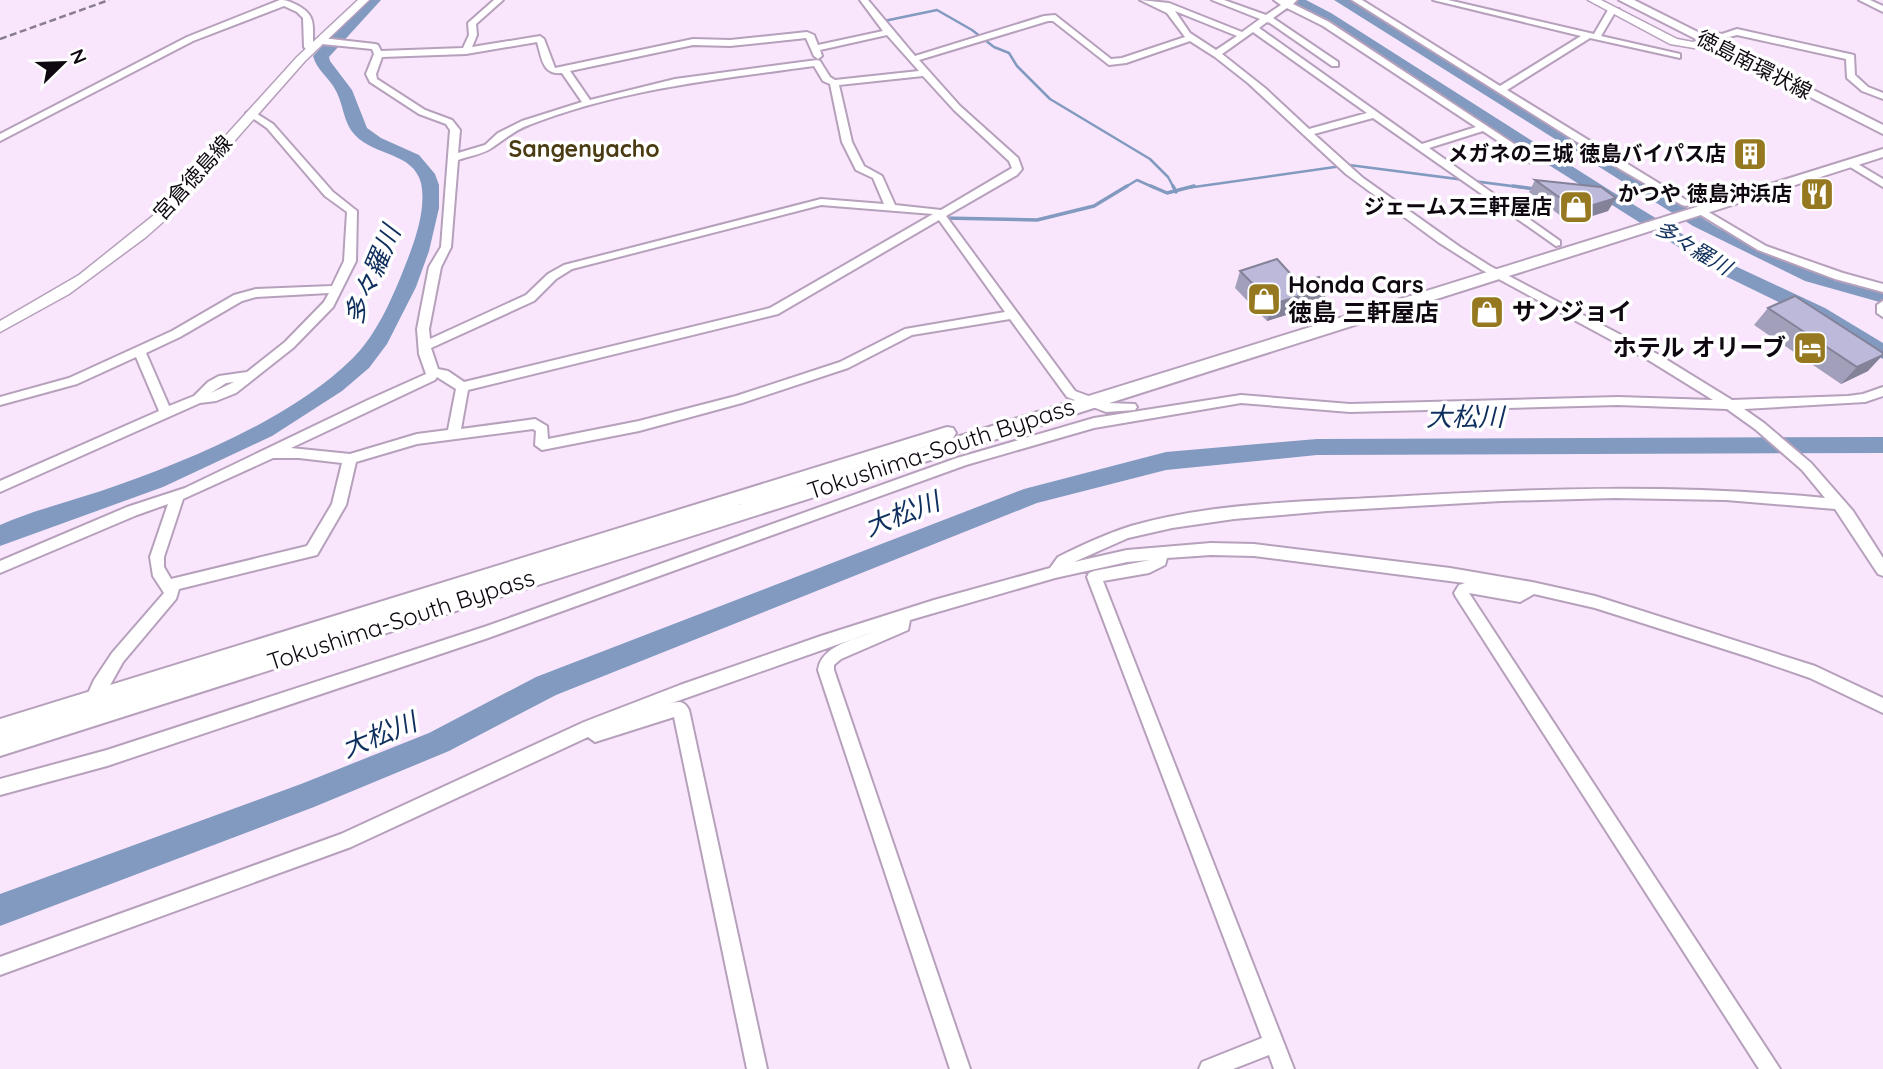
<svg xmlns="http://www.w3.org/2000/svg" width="1883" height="1069" viewBox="0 0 1883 1069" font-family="Quicksand,'Noto Sans JP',sans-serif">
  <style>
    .water { fill: #829abf }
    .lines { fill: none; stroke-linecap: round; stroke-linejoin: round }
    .stream-far1 { stroke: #829abf; stroke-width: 2.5 }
    .stream { stroke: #829abf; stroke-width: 3.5 }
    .river { fill: #829abf; fill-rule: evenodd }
    .minor-casing { stroke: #b6a0bc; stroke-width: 4 }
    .major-casing { stroke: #b6a0bc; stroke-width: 3 }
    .highway-casing { stroke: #b6a0bc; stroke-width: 4 }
    .minor { fill: #fff; fill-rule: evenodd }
    .major { fill: #fff; fill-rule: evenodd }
    .highway { fill: #fff; fill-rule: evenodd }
    .rail { stroke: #8a7d8d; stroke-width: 2.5; stroke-dasharray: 7 3.5; stroke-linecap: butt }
    .wall { fill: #a29fbb }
    .shaded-wall { fill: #848299 }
    .building { fill: #bcb9da; stroke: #848299; stroke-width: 2 }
    .labels { text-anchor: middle; stroke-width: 7; stroke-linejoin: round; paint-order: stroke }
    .far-street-label { font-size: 21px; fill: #0f0811; stroke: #fff }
    .far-poi-label { font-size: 21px; font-weight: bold; fill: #0f0811; stroke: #fff; text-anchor: end }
    .far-water-label { font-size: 21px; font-style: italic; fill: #0e2e5d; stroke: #fff }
    .far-quarter-label { font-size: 23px; font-weight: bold; fill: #4a3b13; stroke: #fff }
    .poi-label { font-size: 24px; font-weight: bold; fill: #0f0811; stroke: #fff; text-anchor: start }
    .street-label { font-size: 24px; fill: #0f0811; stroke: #fff }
    .water-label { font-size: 26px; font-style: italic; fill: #0e2e5d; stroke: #fff }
  </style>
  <rect width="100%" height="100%" fill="#f9e6fd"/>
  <path class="water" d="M 1334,0 L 1352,0 L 1375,13 L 1718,228 L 1794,265 L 1883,291 L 1883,303 L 1805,281 L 1693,226 Z"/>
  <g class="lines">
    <path class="stream-far1" d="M 882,18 L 884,21 L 937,10 L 972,30 L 994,47 L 1009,53 L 1017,66 L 1050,99 L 1150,159 L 1168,177 L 1174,188
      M 1124,188 L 1137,180 L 1155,188
      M 1187,188 L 1349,165 L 1527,188"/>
    <path class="stream" d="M 1151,186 L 1167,193 L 1194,186
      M 1173,186 L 1176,192
      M 1513,186 L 1535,189
      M 942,218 L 1037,220 L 1094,206 L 1127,186"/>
    <path class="river" d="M 366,0 L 381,0 L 329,57 L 330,61 L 352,90 L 367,128 L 381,138 L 419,155 L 435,174 L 439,185 L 439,208 L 429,251 L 416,287 L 387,344 L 369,368 L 342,391 L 272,436 L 163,487 L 0,546 L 0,525 C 32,511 67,502 101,491 C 181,464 292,419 353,358 C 376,335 391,301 403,271 C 413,246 427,211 421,183 C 413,152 374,156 355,135 C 343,122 344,106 336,91 C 330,78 317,71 313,56 Z
      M 1288,0 L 1306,0 L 1331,13 L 1611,191 L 1735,266 L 1825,308 L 1883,343 L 1883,359 L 1811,318 L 1721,274 Z
      M 1883,437 L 1883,453 L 1317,455 L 1166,470 L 1037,503 L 556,695 L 449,751 L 314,807 L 0,926 L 0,894 L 301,784 L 429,733 L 536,677 L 1024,489 L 1166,452 L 1317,439 Z"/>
    <g class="minor-casing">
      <path id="minor" d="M 280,0 C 287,0 288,1 295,4 C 321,16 310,31 314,51 L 308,51 L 304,47 L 303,18 L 297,12 L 284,6 L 193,41 L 0,141 L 0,134 L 187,37 Z
        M 494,0 L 503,0 L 476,24 L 477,35 L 472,47 L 540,36 L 544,39 L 555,68 L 693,39 L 730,40 L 807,32 L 814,35 L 818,45 L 883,31 L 860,0 L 868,0 L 915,56 L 1044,16 L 1055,15 L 1111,59 L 1122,58 L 1185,37 L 1167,13 L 1140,0 L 1169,3 L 1242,32 L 1260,19 L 1212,0 L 1224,0 L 1266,15 L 1281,5 L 1274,0 L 1297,0 L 1293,4 L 1329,22 L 1540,161 L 1531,163 L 1483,131 L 1429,148 L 1560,241 L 1560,245 L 1556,246 L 1373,118 L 1314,134 L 1363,178 L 1460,247 L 1490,266 L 1659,355 L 1732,400 L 1848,396 L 1863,394 L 1883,387 L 1883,396 L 1865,402 L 1744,409 L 1764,423 L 1811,463 L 1853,511 L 1883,558 L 1883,576 L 1878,574 L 1835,509 L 1726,500 L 1614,498 L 1501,501 L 1327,511 L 1234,519 L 1172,528 L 1128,538 L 1074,562 L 1127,550 L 1211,543 L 1254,544 L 1450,568 L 1532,582 L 1595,596 L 1815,666 L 1883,698 L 1883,713 L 1810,678 L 1749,657 L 1595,608 L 1534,594 L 1520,602 L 1469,593 L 1780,1069 L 1759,1069 L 1456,597 L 1454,593 L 1459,585 L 1465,583 L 1254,556 L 1211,555 L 1167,558 L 1165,565 L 1149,573 L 1103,581 L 1294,1069 L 1274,1069 L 1269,1055 L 1233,1069 L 1199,1069 L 1202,1062 L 1262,1038 L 1087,577 L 1089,573 L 1094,571 L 1150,560 L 1127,562 L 1055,578 L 910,620 L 908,630 L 841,659 L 834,665 L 834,670 L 970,1069 L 950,1069 L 818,670 C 821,646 853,640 873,632 L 669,704 C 678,701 684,700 689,710 L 767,1069 L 747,1069 L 674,717 L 595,742 L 588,737 L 351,847 L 0,975 L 0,957 L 341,834 L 584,722 L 680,685 L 821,636 L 934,600 L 1050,568 L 1058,557 C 1082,545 1106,534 1131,526 C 1214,502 1305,502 1390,497 C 1535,488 1680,484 1825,498 L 1802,470 L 1755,429 L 1727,409 L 1618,405 L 1350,412 L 1241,403 L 1094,428 L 966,465 L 488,638 L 107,766 L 0,795 L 0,779 L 107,750 L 487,626 L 957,458 L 1094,418 L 1241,395 L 1350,404 L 1618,397 L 1713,400 L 1650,361 L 1482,270 L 1438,242 L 1346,174 L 1248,83 L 1215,57 L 1190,41 L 1126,63 L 1109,65 L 1053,21 L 1048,21 L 919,60 L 960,106 L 1018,158 L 1022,169 L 1017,175 L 946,216 L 1075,391 L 1107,403 L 1135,404 L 1137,407 L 1135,410 L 1106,412 L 1067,397 L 1010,319 L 912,335 L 848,368 L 742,403 L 639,431 L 542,450 L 535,445 L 536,431 L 533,429 L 417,444 L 356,462 L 346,505 L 317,555 L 179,589 L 176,599 L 123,662 L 99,705 L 93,707 L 87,705 L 85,700 L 94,680 L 112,653 L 164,593 L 153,576 L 150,557 L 168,504 L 137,515 L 0,573 L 0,561 L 127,507 L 185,488 L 368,400 L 426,374 L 419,354 L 417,329 L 429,267 L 441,247 L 450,130 L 446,124 L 419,114 L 370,82 L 366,74 L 374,54 L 372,49 L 322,44 L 318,41 L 322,38 L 375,44 L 378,45 L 381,51 L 463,48 L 469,35 L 468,23 ZM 1287,8 L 1323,26 L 1476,127 L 1422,144 L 1259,28 L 1267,22 L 1270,23 L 1332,66 L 1338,66 L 1338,62 L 1273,18 ZM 1175,11 L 1237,36 L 1216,50 L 1190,33 ZM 1253,32 L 1367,113 L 1309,129 L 1265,88 L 1222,54 ZM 887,35 L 919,71 L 835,80 L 830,77 L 820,61 L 817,60 L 675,79 L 590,100 L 570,71 L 693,45 L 730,46 L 806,38 L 814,56 L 818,59 L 822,56 L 820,50 ZM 537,42 C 542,58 542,75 562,73 L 582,102 L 522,121 L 498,133 L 485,145 L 458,153 L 460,130 L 452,120 L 425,110 L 377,79 L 376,74 L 382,57 L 466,54 ZM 814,66 L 823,81 L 830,84 L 842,142 L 856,170 L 873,178 L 884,204 L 821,199 L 564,265 L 548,274 L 526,295 L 430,339 L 429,329 L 441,267 L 451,247 L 458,160 C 469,156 484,154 493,147 C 505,139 515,130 529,125 C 620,89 718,79 814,66 ZM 923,76 L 954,110 L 1009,161 L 1012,168 L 941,210 L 895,205 L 882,176 L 864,166 L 852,142 L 839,85 ZM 821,205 L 933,214 L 770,308 L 464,382 L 448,371 L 438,369 L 431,348 L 534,301 L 556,279 L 572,269 ZM 939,220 L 1005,312 L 905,329 L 840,362 L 736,396 L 639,421 L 548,439 L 547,426 L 535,419 L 461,429 L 468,390 L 778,314 ZM 437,377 L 456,389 L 448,430 L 417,434 L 350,454 L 291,448 L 435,380 ZM 273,458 L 299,458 L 342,463 L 332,504 L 307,546 L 171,579 L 164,567 L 164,557 L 183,499 Z
        M 1352,0 L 1362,0 L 1500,86 L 1581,36 L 1433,0 L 1448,0 L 1594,34 L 1608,10 L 1619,9 L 1620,11 L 1614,14 L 1601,36 L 1680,54 L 1680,58 L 1590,38 L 1507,90 L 1691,203 L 1686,206 L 1682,205 L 1620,169 Z
        M 1859,0 L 1870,0 L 1883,6 L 1883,12 Z
        M 1737,29 L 1854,55 L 1855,75 L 1868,87 L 1883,93 L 1883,99 L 1862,91 L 1847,78 L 1846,59 L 1737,35 L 1720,39 L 1716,36 Z
        M 251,110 L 273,124 L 333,192 L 357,211 L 356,261 L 333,307 L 293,348 L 236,393 L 216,401 L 200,403 L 0,492 L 0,481 L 159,411 L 136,357 L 77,384 L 0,405 L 0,397 L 69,378 L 172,331 L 234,295 L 256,289 L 332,286 L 344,261 L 347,212 L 325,196 L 267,128 L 248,115 L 246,113 ZM 329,293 L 324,302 L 285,342 L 247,372 L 219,376 L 208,382 L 194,396 L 169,406 L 146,353 L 180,337 L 242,301 L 256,297 ZM 234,382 L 211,393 L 226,383 Z
        M 1851,160 L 1883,179 L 1883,187 L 1847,165 L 1846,163 Z
        M 1700,207 L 1766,246 L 1843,273 L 1883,284 L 1883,292 L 1835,279 L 1758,250 L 1696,212 L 1696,208 Z
        M 1883,301 L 1883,317 L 1877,313 L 1877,305 Z"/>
    </g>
    <g class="major-casing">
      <path id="major" d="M 358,0 L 369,0 L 305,61 L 164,221 L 146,237 L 69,294 L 0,332 L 0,321 L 79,275 L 154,215 L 297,57 Z
        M 1588,0 L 1601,0 L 1677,39 L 1693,42 L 1720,33 L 1725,36 L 1694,48 L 1670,44 Z"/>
    </g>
    <g class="highway-casing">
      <path id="highway" d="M 1619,0 L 1634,0 L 1883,125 L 1883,134 Z
        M 1883,149 L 1883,157 L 0,756 L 0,719 L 947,427 L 953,428 L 956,433 L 953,438 L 738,505 Z"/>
    </g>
    <use href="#minor" class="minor"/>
    <use href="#major" class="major"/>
    <use href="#highway" class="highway"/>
    <path class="rail" d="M 0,39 L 109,0"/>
  </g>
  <path class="wall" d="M 1535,180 L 1616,198 L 1608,211 L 1570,223 L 1529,192 Z
    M 1240,271 L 1299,283 L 1329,287 L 1322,304 L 1267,321 L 1235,288 Z
    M 1768,308 L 1868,371 L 1841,384 L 1754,325 Z"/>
  <path class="shaded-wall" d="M 1616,198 L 1608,211 L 1570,223 L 1577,210 Z
    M 1329,287 L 1322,304 L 1267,321 L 1273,304 Z
    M 1883,355 L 1868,371 L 1841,384 L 1857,367 Z"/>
  <path class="building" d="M 1535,180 L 1601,187 L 1616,198 L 1577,210 Z
    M 1277,259 L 1299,283 L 1319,277 L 1329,287 L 1273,304 L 1240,271 Z
    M 1795,296 L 1883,353 L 1883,355 L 1857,367 L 1768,308 Z"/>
  <defs>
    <g id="building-square" transform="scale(1.75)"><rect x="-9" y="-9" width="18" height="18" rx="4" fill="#957820" stroke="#fff"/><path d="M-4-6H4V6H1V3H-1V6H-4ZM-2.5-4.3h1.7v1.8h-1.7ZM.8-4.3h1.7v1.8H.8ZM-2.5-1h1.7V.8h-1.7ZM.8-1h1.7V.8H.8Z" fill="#fff"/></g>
    <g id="restaurant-square" transform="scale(1.75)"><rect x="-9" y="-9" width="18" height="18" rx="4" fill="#957820" stroke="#fff"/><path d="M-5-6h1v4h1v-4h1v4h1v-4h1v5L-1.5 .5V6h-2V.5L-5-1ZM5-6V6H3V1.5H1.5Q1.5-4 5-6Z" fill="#fff"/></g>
    <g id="shop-square" transform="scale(1.75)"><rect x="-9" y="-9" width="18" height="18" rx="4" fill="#957820" stroke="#fff"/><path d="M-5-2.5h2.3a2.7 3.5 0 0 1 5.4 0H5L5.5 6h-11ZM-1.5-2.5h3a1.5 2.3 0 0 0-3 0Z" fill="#fff"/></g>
    <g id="hotel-square" transform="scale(1.75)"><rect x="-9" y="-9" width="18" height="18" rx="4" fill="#957820" stroke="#fff"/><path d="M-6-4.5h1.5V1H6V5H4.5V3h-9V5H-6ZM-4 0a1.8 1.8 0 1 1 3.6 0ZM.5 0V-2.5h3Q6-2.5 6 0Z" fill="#fff"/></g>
  </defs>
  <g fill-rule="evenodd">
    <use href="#building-square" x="1750" y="154"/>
    <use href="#restaurant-square" x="1817" y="194"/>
    <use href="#shop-square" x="1576" y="207"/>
    <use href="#shop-square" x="1264" y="299"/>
    <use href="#shop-square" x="1487" y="312"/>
    <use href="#hotel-square" x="1810" y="348"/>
  </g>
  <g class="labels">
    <g class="far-street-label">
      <text transform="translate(1754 65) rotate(27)" y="7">徳島南環状線</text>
      <text transform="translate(193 178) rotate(-48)" y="7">宮倉徳島線</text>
    </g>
    <g class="far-poi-label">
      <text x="1726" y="161">メガネの三城 徳島バイパス店</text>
      <text x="1792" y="201">かつや 徳島沖浜店</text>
      <text x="1552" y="214">ジェームス三軒屋店</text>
    </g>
    <g class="far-water-label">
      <text transform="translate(1693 248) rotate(31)" y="7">多々羅川</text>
    </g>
    <g class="far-quarter-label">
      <text x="584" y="157">Sangenyacho</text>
    </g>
    <g class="poi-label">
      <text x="1288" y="293">Honda Cars<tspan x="1288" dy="28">徳島 三軒屋店</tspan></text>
      <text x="1512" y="320">サンジョイ</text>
      <text x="1786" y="356" text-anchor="end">ホテル オリーブ</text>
    </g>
    <g class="street-label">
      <text transform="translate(941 449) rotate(-18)" y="8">Tokushima-South Bypass</text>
      <text transform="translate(401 620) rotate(-18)" y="8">Tokushima-South Bypass</text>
    </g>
    <g class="water-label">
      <text transform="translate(372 275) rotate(-67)" y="9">多々羅川</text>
      <text x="1465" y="426">大松川</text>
      <text transform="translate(902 514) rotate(-21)" y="9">大松川</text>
      <text transform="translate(379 735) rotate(-22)" y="9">大松川</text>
    </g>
  </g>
  <g transform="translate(63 63) rotate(67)" stroke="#ffffff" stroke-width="5" paint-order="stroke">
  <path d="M0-5L12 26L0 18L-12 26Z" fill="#0f0811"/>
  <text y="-10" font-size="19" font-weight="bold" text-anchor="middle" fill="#0f0811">N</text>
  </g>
</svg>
